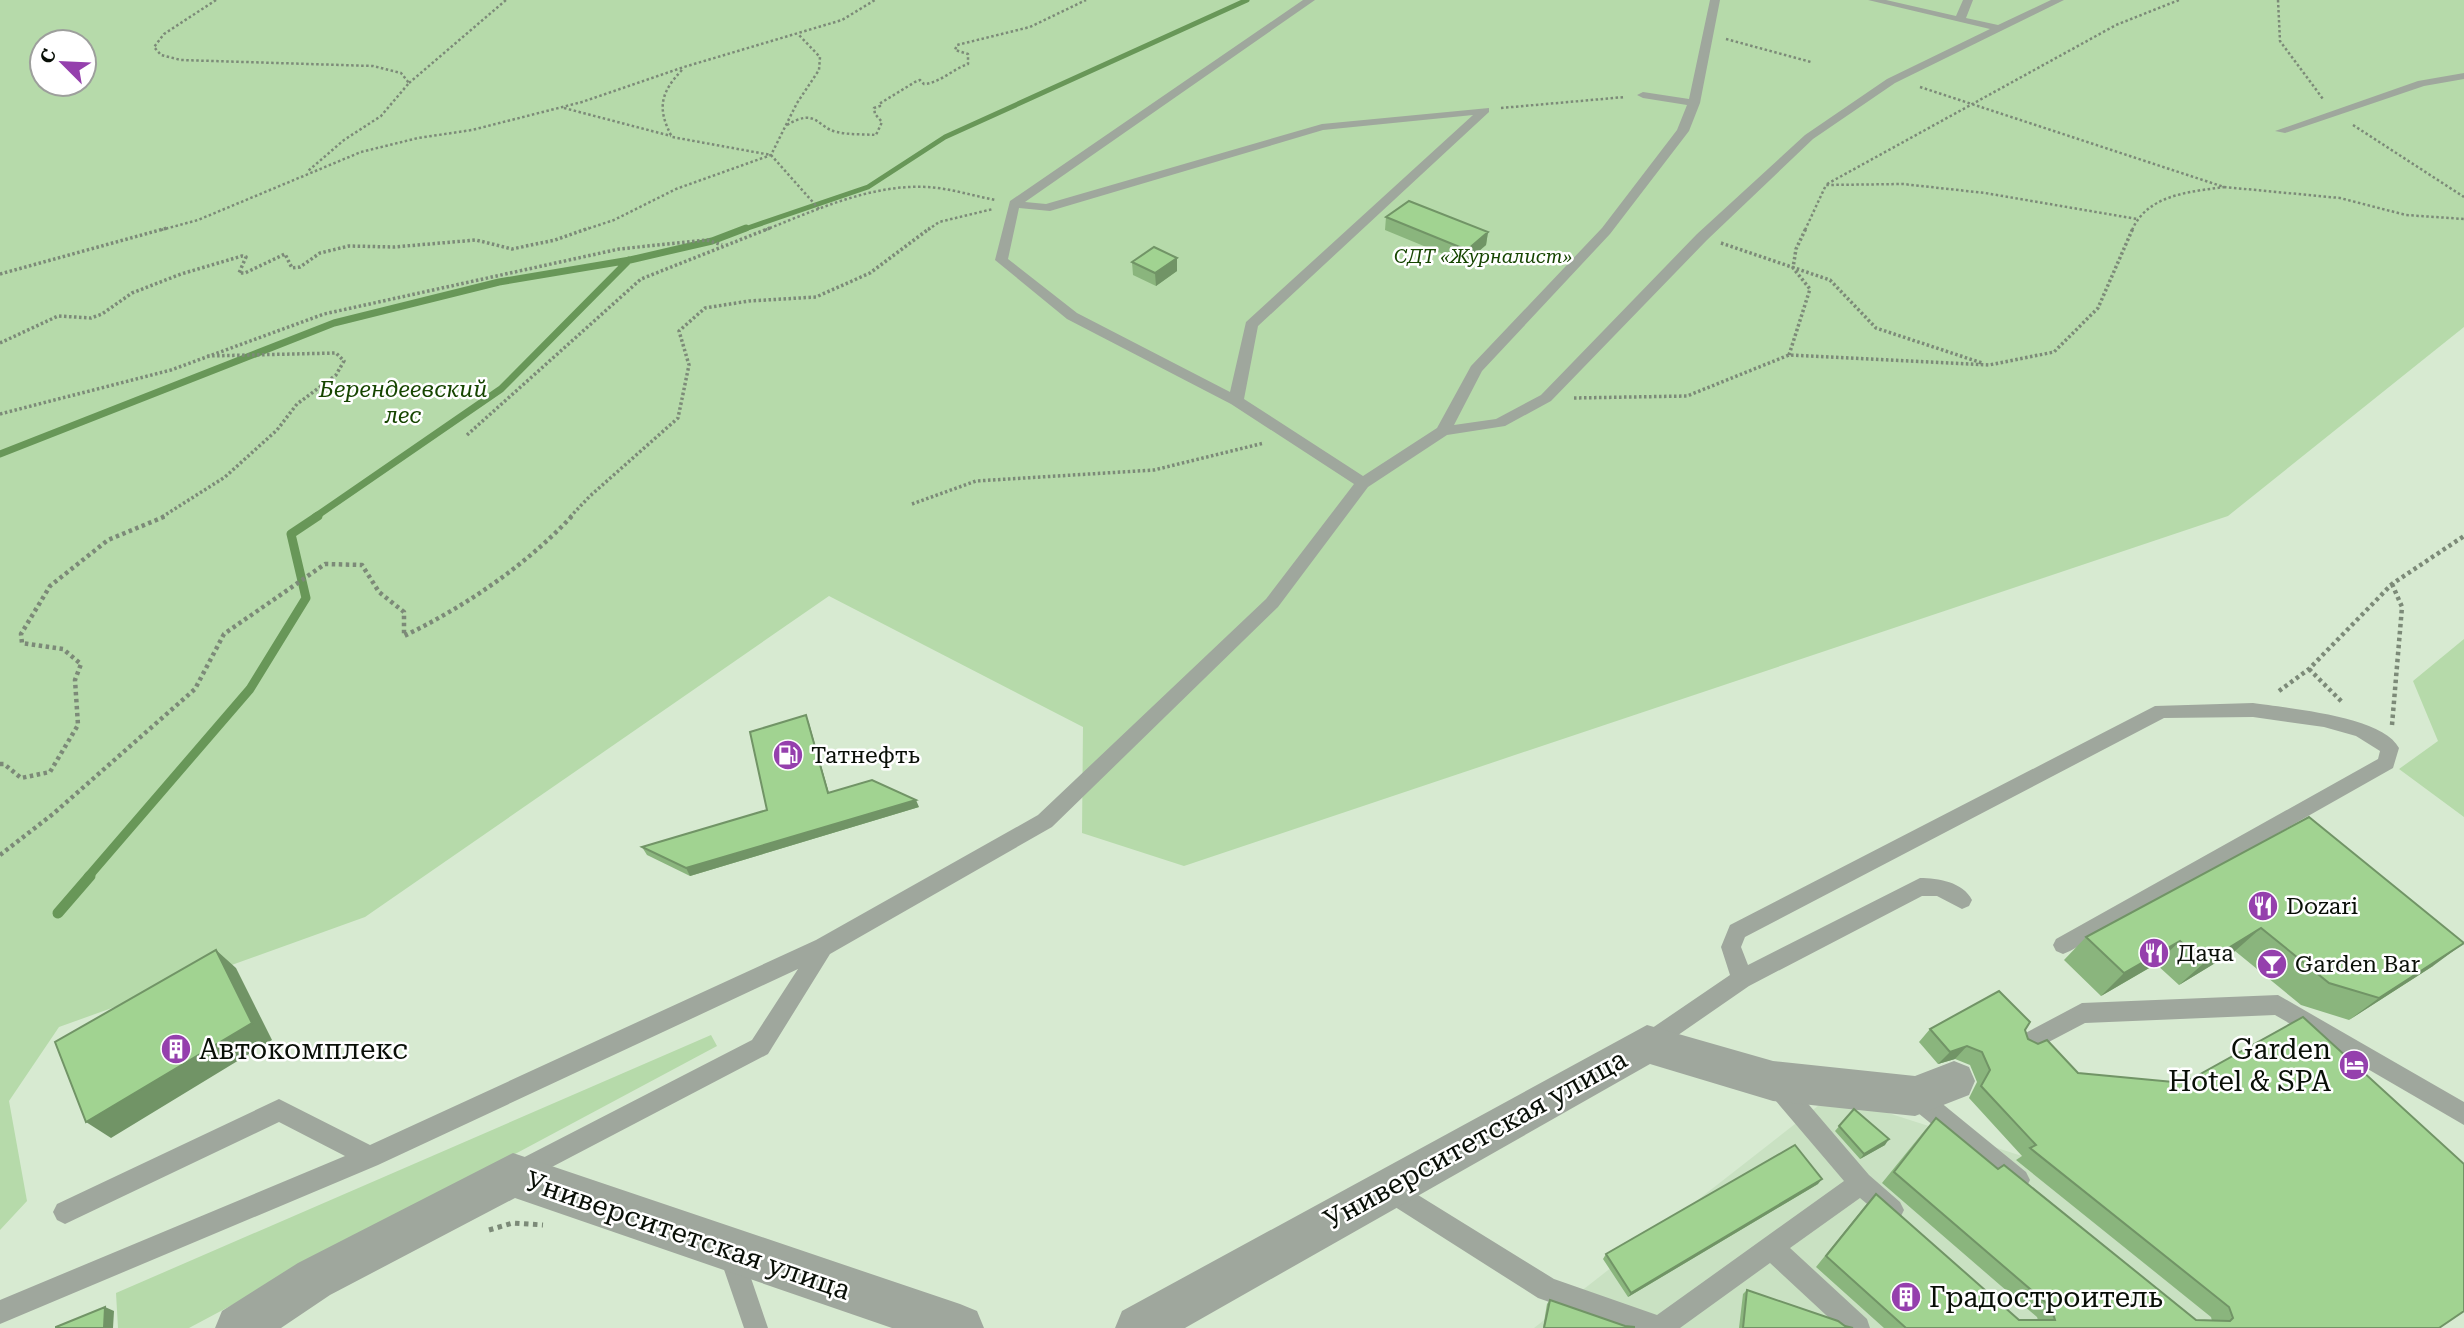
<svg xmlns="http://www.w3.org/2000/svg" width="2464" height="1328" viewBox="0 0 2464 1328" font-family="'Roboto Serif',serif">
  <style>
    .built { fill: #c9e1c2 }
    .green { fill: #b6daaa; fill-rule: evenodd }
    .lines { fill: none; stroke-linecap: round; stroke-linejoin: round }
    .stream-far3 { stroke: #689758; stroke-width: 5 }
    .stream-far2 { stroke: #689758; stroke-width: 7 }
    .stream-far1 { stroke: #689758; stroke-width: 9 }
    .stream { stroke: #689758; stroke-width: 11 }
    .path-far3 { stroke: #7c8a78; stroke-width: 2.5; stroke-dasharray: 2.5 2.5; stroke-linecap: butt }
    .path-far2 { stroke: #7c8a78; stroke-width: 3.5; stroke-dasharray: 2.5 2.5; stroke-linecap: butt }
    .path-far1 { stroke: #7c8a78; stroke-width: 4.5; stroke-dasharray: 3.5 3.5; stroke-linecap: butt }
    .path { stroke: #7c8a78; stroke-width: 5; stroke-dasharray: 4.5 4.5; stroke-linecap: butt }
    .lane { fill: #9fa79d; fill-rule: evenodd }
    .street { fill: #9fa79d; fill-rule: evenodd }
    .wall { fill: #8ab57d }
    .shaded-wall { fill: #719466 }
    .building { fill: #a1d391; stroke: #719466; stroke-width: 2 }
    .labels { text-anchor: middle; stroke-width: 5; stroke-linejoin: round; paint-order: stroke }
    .far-park-label { font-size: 19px; font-style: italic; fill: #164500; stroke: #fff }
    .park-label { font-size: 23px; font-style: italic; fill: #164500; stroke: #fff }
    .poi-label { font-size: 23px; fill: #090f07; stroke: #fff; text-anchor: start }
    .near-poi-label { font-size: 28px; fill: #090f07; stroke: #fff; text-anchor: start }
    .near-street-label { font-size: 28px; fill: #090f07; stroke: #fff }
  </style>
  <rect width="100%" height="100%" fill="#d7ead1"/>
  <path class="built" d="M 1832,1095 L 2022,1156 L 2290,1328 L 1534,1328 Z"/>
  <path class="green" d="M 0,0 L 2464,0 L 2464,327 L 2228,516 L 1184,866 L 1082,833 L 1083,727 L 829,596 L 365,917 L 59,1027 L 9,1101 L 27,1201 L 0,1230 ZM 42,42 L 84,42 L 84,84 L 42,84 Z
    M 2464,639 L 2464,817 L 2399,769 L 2438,741 L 2413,681 Z
    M 711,1035 L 717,1046 L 189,1328 L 118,1328 L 116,1293 Z"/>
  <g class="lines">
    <path class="stream-far3" d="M 742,230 L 868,187 L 945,137 L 1247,0"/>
    <path class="stream-far2" d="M 0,454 L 334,323 L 499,282 L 630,260 L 712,241 L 746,228
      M 315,517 L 501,389 L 629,260"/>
    <path class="stream-far1" d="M 88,877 L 250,689 L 306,598 L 291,534 L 318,516"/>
    <path class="stream" d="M 58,913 L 90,876"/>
    <path class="path-far3" d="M 216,0 L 164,34 L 154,47 L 161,55 L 181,60 L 373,66 L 401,73 L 409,83 L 381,116 L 344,140 L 308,171
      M 2278,0 L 2280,41 L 2323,99
      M 1726,39 L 1811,62
      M 682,70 C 660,93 657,109 672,137 L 771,155 L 819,209
      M 409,83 L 506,0
      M 1920,87 L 2224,187 L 2340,198 L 2406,215 L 2464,219
      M 564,108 L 671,136
      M 1501,108 L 1625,97
      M 787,125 C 817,107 817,128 837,132 C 849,135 864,134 876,135 L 882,122 L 875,114 L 874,108 L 880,106 L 879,104 L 915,82 L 920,80 L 924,84 C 940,83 953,69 968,64 L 968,54 L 955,50 L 957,45 L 1030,27 L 1086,0
      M 2353,125 L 2464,197
      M 1827,184 L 2116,25 L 2179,0
      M 161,230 L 198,220 L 361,152 L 418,138 L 472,130 L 582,102 L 684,67 L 842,20 L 875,0
      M 584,230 L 614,220 L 676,189 L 771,155 L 797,103 L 819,70 L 820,57 L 798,34
      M 765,230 C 816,210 871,184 927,187 C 949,188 973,196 996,200
      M 928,230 L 939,222 L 993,209
      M 1805,230 L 1826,185 L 1903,184 L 1985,193 L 2137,219
      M 2132,230 C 2148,194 2190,192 2224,187"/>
    <path class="path-far2" d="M 1721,243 L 1830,280 L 1876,328 L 1982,363
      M 0,274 L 167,228
      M 0,343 L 58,316 L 91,318 L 102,314 L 132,293 L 181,274 L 242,256 L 246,257 L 239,273 L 245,273 L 285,254 L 292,268 L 300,267 L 320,253 L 349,246 L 394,247 L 476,240 L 512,249 L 555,240 L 589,228
      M 1789,355 L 1810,289 L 1793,268 L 1796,249 L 1806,228
      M 1574,398 L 1687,396 L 1789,355 L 1989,365 L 2054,352 L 2098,308 L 2133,228
      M 0,414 L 171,370 L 324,314 L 619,249 L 707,240 L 722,245
      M 467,435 L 641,279 L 770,228
      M 912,504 L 976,481 L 1154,470 L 1264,443
      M 162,517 L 225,477 L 277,430 L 297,404 L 336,375 L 344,361 L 336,353 L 206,356
      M 570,517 L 590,496 L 678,418 L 689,365 L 679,331 L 705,308 L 749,301 L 816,297 L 870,273 L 930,228"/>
    <path class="path-far1" d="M 2392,584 L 2402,607 L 2392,725
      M 2309,669 L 2343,703
      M 2279,691 L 2309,669 L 2392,584 L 2464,536
      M 0,764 L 4,764 L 21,778 L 50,772 L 78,725 L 75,680 L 81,664 L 63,649 L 22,643 L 21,634 L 50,586 L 108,540 L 166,516
      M 0,855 L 53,814 L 195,689 L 224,634 L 325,564 L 362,565 L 379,592 L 404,612 L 404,636 C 466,606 525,566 572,516"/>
    <path class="path" d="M 489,1230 L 513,1223 L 543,1225"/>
    <path class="lane" d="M 1303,0 L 1315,0 L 1025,202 L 1046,204 L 1322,124 L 1489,108 L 1489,112 L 1258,326 L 1244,399 L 1363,476 L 1437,428 L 1471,366 L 1602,228 L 1677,130 L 1687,105 L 1643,98 L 1637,95 L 1643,92 L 1689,99 L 1710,0 L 1720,0 L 1700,103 L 1689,131 L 1610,234 L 1482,371 L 1454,425 L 1496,419 L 1541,395 L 1697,234 L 1805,135 L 1887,79 L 1990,29 L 1868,0 L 1886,0 L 1956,16 L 1963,0 L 1973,0 L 1966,18 L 1998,25 L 2051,0 L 2064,0 L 1895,83 L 1813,139 L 1707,240 L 1551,401 L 1505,426 L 1447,435 L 1368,487 L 1278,607 L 1052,827 L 830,954 L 768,1054 L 527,1180 L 519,1184 L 511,1180 L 507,1172 L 511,1164 L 752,1040 L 798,969 L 378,1165 L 0,1324 L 0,1300 L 345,1156 L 279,1122 L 65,1224 L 57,1220 L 53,1212 L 57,1204 L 279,1099 L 370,1145 L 816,940 L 1038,815 L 1266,599 L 1354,484 L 1231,404 L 1067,319 L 995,260 L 1010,201 ZM 1473,115 L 1246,322 L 1230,392 L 1077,313 L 1008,259 L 1019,208 L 1050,211 L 1323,130 Z
      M 2464,73 L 2464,79 L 2424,86 L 2285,133 L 2275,131 L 2418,81 Z
      M 2253,703 C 2286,708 2383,716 2399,748 L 2393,768 L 2070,951 L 2063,954 L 2056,951 L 2053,945 L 2056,939 L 2378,759 L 2380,751 L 2356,736 L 2324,727 L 2253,717 L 2164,718 L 1745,937 L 1741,947 L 1748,965 L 1920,878 C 1938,878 1963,882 1972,900 L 1969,906 L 1962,909 L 1937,896 L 1922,896 L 1749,986 L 1655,1051 L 1647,1054 L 1639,1051 L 1636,1044 L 1639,1037 L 1730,975 L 1721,947 L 1730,925 L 2155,706 Z
      M 2278,995 L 2464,1102 L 2464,1125 L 2275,1015 L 2085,1023 L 2026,1054 L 2018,1051 L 2015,1044 L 2018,1037 L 2082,1003 Z
      M 1778,1075 L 1786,1078 L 1869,1175 L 1900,1202 L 1904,1210 L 1900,1218 L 1892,1222 L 1884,1218 L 1860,1198 L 1790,1248 L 1867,1319 L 1870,1328 L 1840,1328 L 1770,1263 L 1680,1328 L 1623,1328 L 1538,1298 L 1381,1198 L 1377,1190 L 1381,1182 L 1389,1178 L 1397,1182 L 1554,1279 L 1657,1315 L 1844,1181 L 1770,1094 L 1767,1086 L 1770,1078 Z
      M 1915,1085 L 1923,1088 L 2026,1172 L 2030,1180 L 2026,1188 L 2018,1192 L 2010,1188 L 1907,1104 L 1904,1096 L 1907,1088 Z
      M 730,1240 L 739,1243 L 768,1328 L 744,1328 L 718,1252 L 721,1243 Z"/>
    <path class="street" d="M 1647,1025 L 1773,1061 L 1915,1076 L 1954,1061 L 1969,1067 L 1975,1081 L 1969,1095 L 1915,1116 L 1773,1101 L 1650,1064 L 1185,1328 L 1115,1328 L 1122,1311 Z
      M 513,1153 L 960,1304 L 977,1311 L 984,1328 L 892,1328 L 515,1198 L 330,1295 L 281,1328 L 215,1328 L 222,1311 L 298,1263 Z"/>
  </g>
  <path class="wall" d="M 1386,217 L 1488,232 L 1486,245 L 1465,263 L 1385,230 Z
    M 1132,262 L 1177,271 L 1156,286 L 1133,275 Z
    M 806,715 L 829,793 L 919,807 L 690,876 L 647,855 L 642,847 L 767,810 Z
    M 2309,817 L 2433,966 L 2349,1020 L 2301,1005 L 2235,951 L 2179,985 L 2156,964 L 2101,996 L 2064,960 L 2086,937 Z
    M 1930,1029 L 2025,1030 L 2028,1039 L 2078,1073 L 2439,1328 L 1884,1328 L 1816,1267 L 1865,1206 L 1876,1194 L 2019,1320 L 2038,1320 L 2037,1317 L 1882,1183 L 1925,1130 L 1936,1118 L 1998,1169 L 2196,1320 L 2212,1321 L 2211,1317 L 2016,1160 L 2022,1156 L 1969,1098 L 1977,1082 L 1970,1065 L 1955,1059 L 1938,1064 L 1919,1042 Z
    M 1854,1109 L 1885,1145 L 1860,1159 L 1835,1131 Z
    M 1818,1184 L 1628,1297 L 1603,1259 L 1606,1254 Z
    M 1747,1290 L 1845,1326 L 1853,1328 L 1739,1328 L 1743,1294 Z
    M 1550,1300 L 1625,1326 L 1634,1328 L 1543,1328 L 1547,1304 Z"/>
  <path class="shaded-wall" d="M 1488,232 L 1486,245 L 1465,263 L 1467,250 Z
    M 1177,258 L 1177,271 L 1156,286 L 1155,273 Z
    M 806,715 L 809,723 L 831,801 L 828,793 Z
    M 916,800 L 919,807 L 690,876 L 686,868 Z
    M 2261,928 L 2235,951 L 2179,985 L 2204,963 Z
    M 2180,941 L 2156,964 L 2101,996 L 2124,973 Z
    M 2464,943 L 2433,966 L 2349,1020 L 2379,998 Z
    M 216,950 L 236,968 L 272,1040 L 111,1138 L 86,1122 Z
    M 1967,1046 L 1955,1059 L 1938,1064 L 1950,1052 Z
    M 1889,1139 L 1885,1145 L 1860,1159 L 1864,1154 Z
    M 1822,1179 L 1818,1184 L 1628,1297 L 1631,1293 Z
    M 105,1307 L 114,1311 L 113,1328 L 104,1328 Z"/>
  <path class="building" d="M 1409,201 L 1488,232 L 1467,250 L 1386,217 Z
    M 1154,247 L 1177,258 L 1155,273 L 1132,262 Z
    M 806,715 L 828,793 L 872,780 L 916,800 L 686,868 L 642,847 L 767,810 L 750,732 Z
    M 2309,817 L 2464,943 L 2379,998 L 2329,983 L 2261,928 L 2204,963 L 2180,941 L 2124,973 L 2086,937 Z
    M 216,950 L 252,1023 L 86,1122 L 55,1042 Z
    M 1999,991 L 2030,1022 L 2025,1030 L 2028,1039 L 2038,1044 L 2047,1040 L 2078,1073 L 2184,1083 L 2303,1017 L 2464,1164 L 2464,1311 L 2439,1328 L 1906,1328 L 1826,1256 L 1876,1194 L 2019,1320 L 2055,1320 L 2051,1307 L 1894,1172 L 1936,1118 L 1998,1169 L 2004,1165 L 2196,1320 L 2230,1321 L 2233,1318 L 2229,1307 L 2030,1148 L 2036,1145 L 1981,1086 L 1990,1070 L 1982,1052 L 1967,1046 L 1950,1052 L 1930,1029 Z
    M 1854,1109 L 1889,1139 L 1864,1154 L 1839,1126 Z
    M 1795,1145 L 1822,1179 L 1631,1293 L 1606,1254 Z
    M 1747,1290 L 1838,1321 L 1845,1326 L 1853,1328 L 1743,1328 Z
    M 1550,1300 L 1625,1326 L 1634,1327 L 1634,1328 L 1544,1328 Z
    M 105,1307 L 104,1328 L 56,1328 L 56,1327 Z"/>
  <defs>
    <g id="fuel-disc" transform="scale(1.575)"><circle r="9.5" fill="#9540ad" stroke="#fff"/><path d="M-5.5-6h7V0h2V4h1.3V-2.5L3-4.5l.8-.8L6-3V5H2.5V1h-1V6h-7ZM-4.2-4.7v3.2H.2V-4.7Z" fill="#fff"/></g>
    <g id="restaurant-disc" transform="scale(1.575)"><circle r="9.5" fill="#9540ad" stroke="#fff"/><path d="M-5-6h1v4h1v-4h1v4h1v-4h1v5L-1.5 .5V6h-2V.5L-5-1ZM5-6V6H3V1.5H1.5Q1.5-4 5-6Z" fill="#fff"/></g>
    <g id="bar-disc" transform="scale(1.575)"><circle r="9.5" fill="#9540ad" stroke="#fff"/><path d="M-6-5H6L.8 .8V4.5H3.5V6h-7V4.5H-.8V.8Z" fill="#fff"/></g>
    <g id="building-disc" transform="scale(1.575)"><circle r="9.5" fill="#9540ad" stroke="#fff"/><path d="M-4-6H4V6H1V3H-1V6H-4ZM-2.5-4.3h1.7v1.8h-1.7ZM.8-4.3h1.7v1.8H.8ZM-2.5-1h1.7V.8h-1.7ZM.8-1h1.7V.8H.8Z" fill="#fff"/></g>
    <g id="hotel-disc" transform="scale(1.575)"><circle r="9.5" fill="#9540ad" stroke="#fff"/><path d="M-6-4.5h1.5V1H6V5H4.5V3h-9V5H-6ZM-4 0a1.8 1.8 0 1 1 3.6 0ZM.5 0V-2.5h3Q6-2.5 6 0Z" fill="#fff"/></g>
  </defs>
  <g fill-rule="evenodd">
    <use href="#fuel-disc" x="788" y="755"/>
    <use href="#restaurant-disc" x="2263" y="906"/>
    <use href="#restaurant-disc" x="2154" y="953"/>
    <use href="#bar-disc" x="2272" y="964"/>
    <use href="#building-disc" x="176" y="1049"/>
    <use href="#hotel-disc" x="2354" y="1065"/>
    <use href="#building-disc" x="1906" y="1297"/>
  </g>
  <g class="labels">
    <g class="far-park-label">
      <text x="1483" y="263">СДТ «Журналист»</text>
    </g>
    <g class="park-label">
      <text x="403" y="397">Берендеевский<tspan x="403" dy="26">лес</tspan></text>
    </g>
    <g class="poi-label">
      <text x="811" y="763">Татнефть</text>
      <text x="2286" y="914">Dozari</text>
      <text x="2177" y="961">Дача</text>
      <text x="2295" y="972">Garden Bar</text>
    </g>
    <g class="near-poi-label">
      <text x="199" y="1059">Автокомплекс</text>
      <text x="2331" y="1059" text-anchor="end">Garden<tspan x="2331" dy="32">Hotel &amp; SPA</tspan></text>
      <text x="1929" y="1307">Градостроитель</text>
    </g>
    <g class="near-street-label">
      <text transform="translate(1475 1139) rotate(-29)" y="10">Университетская улица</text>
      <text transform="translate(688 1235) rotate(19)" y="10">Университетская улица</text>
    </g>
  </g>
  <g transform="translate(63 63) rotate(294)"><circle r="33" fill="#ffffff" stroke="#9d9f9c" stroke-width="2"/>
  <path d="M0-5L12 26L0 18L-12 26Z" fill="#9540ad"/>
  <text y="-10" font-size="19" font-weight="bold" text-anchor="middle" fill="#090f07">С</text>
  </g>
</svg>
